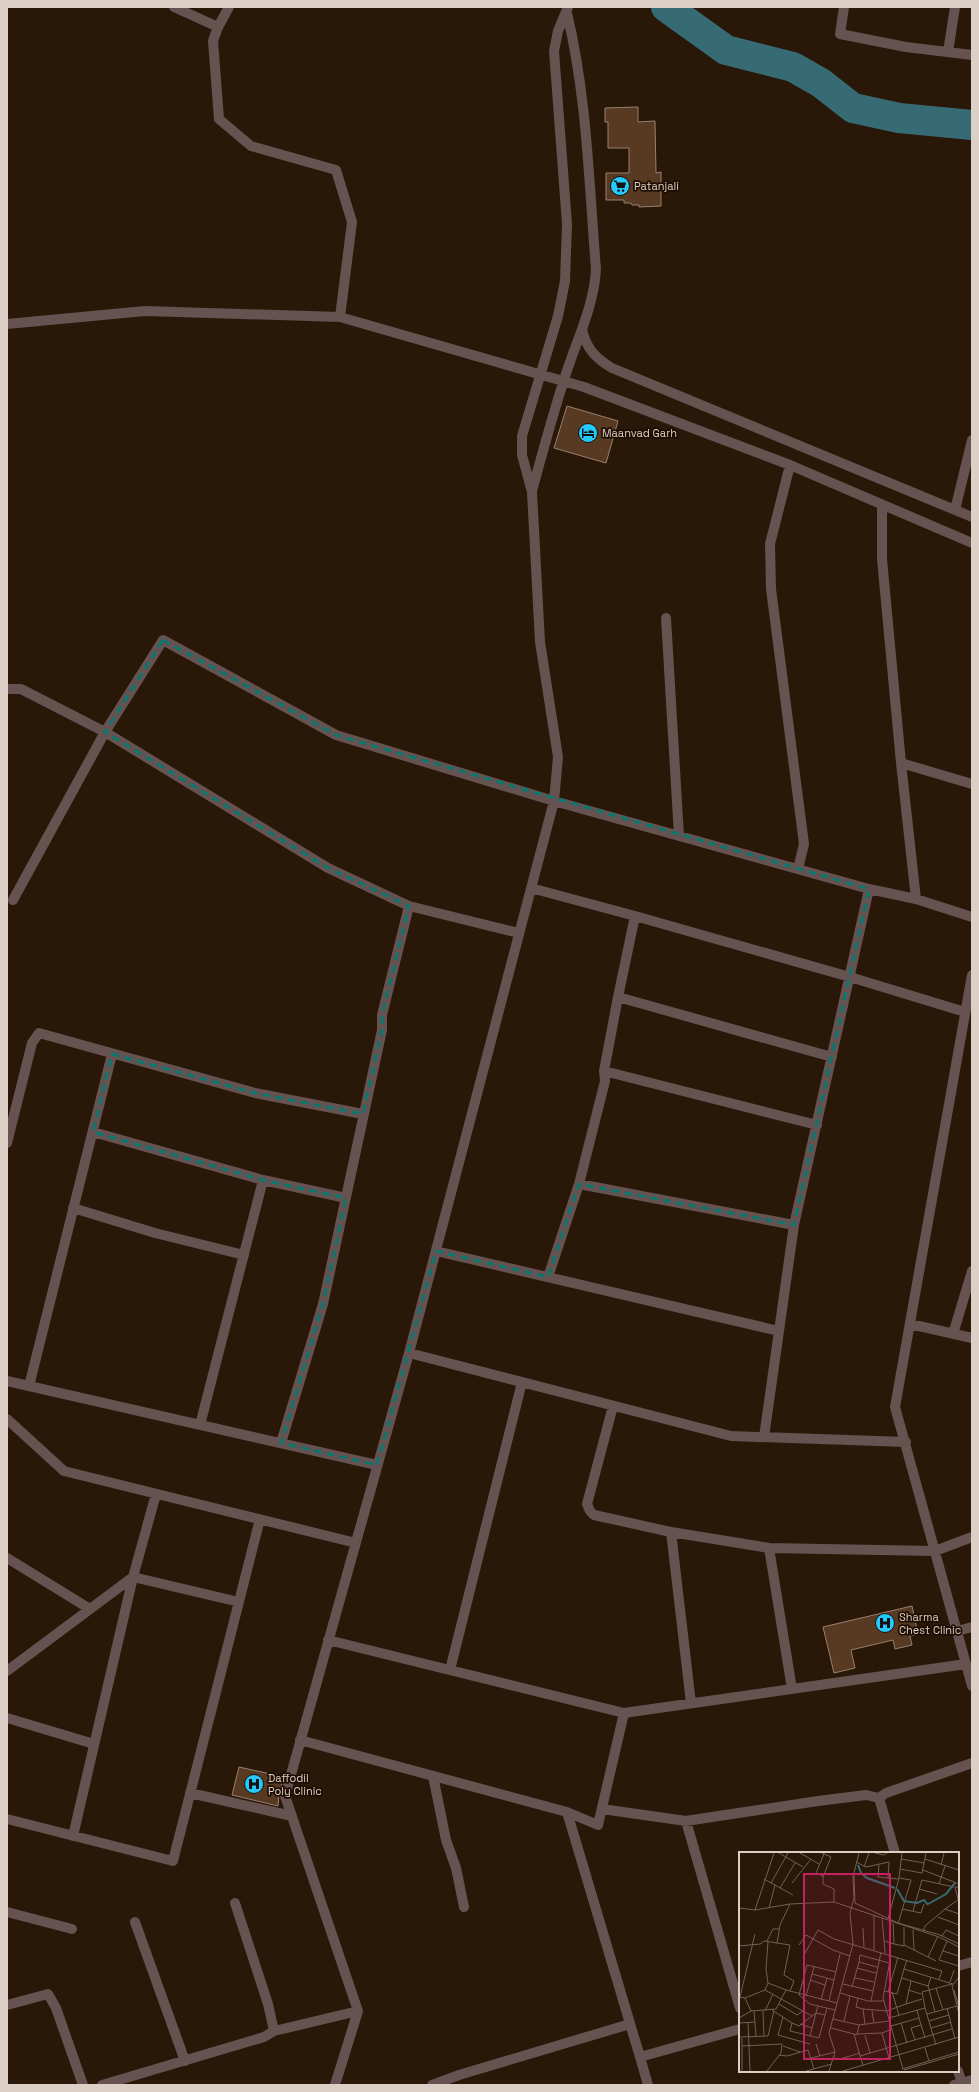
<svg xmlns="http://www.w3.org/2000/svg" width="979" height="2092" viewBox="0 0 979 2092" font-family="'Space Grotesk',sans-serif">
  <style>
    .lines { fill: none; stroke-linecap: round; stroke-linejoin: round }
    .river { stroke: #366b73; stroke-width: 30 }
    .building { fill: #583921; stroke: #998170 }
    .minor { stroke: #655251; stroke-width: 10 }
    .marked { fill: none; stroke: #0f766e; stroke-width: 3; stroke-dasharray: 8 5; stroke-linejoin: round }
    .labels { text-anchor: middle; stroke-width: 3.5; stroke-linejoin: round; paint-order: stroke }
    .poi-label { font-size: 11px; fill: #dccfc5; stroke: #1f0d02; text-anchor: start }
    .inset-river { fill: none; stroke: #366b73; stroke-width: 2 }
    .inset-road { fill: none; stroke: #716154; stroke-width: 1 }
    .view { fill: #c32160; fill-opacity: 0.15; stroke: #c32160; stroke-width: 2 }
    .inset-edge { fill: none; stroke: #dccfc5; stroke-width: 2 }
  </style>
  <rect width="100%" height="100%" fill="#291708"/>
  <g class="lines">
    <path class="river" d="M 666,7 L 726,50 L 793,67 L 821,83 L 853,108 L 899,118 L 972,125"/>
  </g>
  <path class="building" d="M 638,107 L 638,122 L 655,121 L 656,173 L 661,172 L 661,206 L 639,207 L 639,205 L 632,205 L 631,203 L 624,203 L 624,200 L 606,200 L 606,173 L 629,173 L 629,148 L 608,148 L 608,122 L 605,122 L 605,108 Z
    M 567,406 L 618,421 L 606,463 L 554,448 Z
    M 912,1606 L 918,1634 L 910,1636 L 912,1645 L 895,1649 L 893,1640 L 851,1650 L 855,1668 L 834,1673 L 823,1627 Z
    M 239,1767 L 284,1777 L 279,1794 L 278,1806 L 232,1795 Z"/>
  <g class="lines">
    <path class="minor" d="M 174,7 L 218,27
      M 229,7 L 218,27 L 213,41 L 219,119 L 251,146 L 336,170 L 352,222 L 340,317
      M 844,7 L 840,34 L 906,47 L 972,55
      M 948,52 L 955,7
      M 7,324 L 145,311 L 340,317 L 584,387 L 790,465 L 972,543
      M 582,329 C 586,348 595,358 612,368 L 972,517
      M 790,465 L 770,544 L 771,589 L 804,844 L 798,869
      M 532,491 C 542,454 552,417 564,380 C 575,343 594,308 596,269 C 589,184 587,96 567,13
      M 882,505 L 882,559 L 901,763
      M 955,510 L 972,440
      M 666,618 L 679,836
      M 7,689 L 21,689 L 105,732 L 328,868 L 409,906 L 519,933
      M 531,888 L 635,916
      M 916,899 L 901,763 L 972,784
      M 13,900 L 105,732 L 163,640 L 336,735 L 554,801 L 869,889 L 916,899 L 972,917
      M 972,975 L 895,1407 L 972,1686
      M 832,1057 L 618,997 L 635,916 L 850,977 L 965,1012
      M 604,1071 L 817,1125
      M 93,1132 L 263,1180 L 346,1198
      M 7,1143 L 32,1043 L 39,1033 L 255,1093 L 363,1114
      M 579,1184 L 794,1225
      M 73,1208 L 155,1233 L 244,1255
      M 436,1251 L 779,1331
      M 548,1277 L 579,1184 L 605,1081 L 604,1071 L 618,997
      M 910,1324 L 972,1338
      M 953,1334 L 972,1271
      M 409,1353 L 731,1436 L 906,1442
      M 7,1381 L 377,1465
      M 29,1386 L 112,1054
      M 613,1406 L 587,1504 L 590,1511 L 594,1515 L 671,1532
      M 7,1419 L 64,1471 L 356,1543
      M 200,1425 L 263,1180
      M 764,1437 L 794,1225 L 869,889
      M 281,1443 L 323,1304 L 382,1030 L 382,1015 L 409,906
      M 769,1548 L 792,1689
      M 7,1558 L 90,1609
      M 957,1631 L 972,1627
      M 328,1640 L 624,1713 L 966,1664
      M 450,1670 L 522,1382
      M 7,1671 L 133,1577 L 156,1494
      M 691,1703 L 671,1532 L 769,1548 L 935,1551 L 972,1537
      M 7,1718 L 94,1744
      M 300,1740 L 567,1812 L 640,2057
      M 433,1776 L 446,1840 L 456,1868 L 464,1907
      M 190,1793 L 292,1816
      M 879,1798 L 886,1793 L 972,1763
      M 879,1798 L 895,1853
      M 602,1809 L 686,1821 L 818,1801 L 866,1795 L 879,1798
      M 567,1812 L 598,1825 L 624,1713
      M 7,1819 L 173,1861 L 260,1519
      M 686,1821 L 740,2008
      M 73,1836 L 133,1577 L 239,1602
      M 235,1903 L 268,2004 L 274,2031
      M 7,1912 L 72,1929
      M 135,1922 L 185,2061
      M 958,1966 L 972,1962
      M 7,2005 L 48,1994 L 56,2008 L 83,2085
      M 958,2071 L 962,2083
      M 102,2085 L 264,2037 L 274,2031 L 358,2011
      M 335,2085 L 358,2011 L 285,1796 L 409,1353 L 554,801 L 558,757 L 540,642 L 532,492 L 522,455 L 522,436 L 558,316 L 565,281 L 567,224 L 554,51 L 558,31 L 568,7
      M 432,2085 L 459,2075 L 630,2024
      M 648,2085 L 640,2057 L 740,2029
      M 954,2085 L 972,2080"/>
  </g>
  <path class="marked" d="M 163,640 L 336,735 L 869,889 L 794,1225 L 579,1184 L 548,1277 L 436,1251 L 377,1465 L 281,1443 L 323,1304 L 346,1198 L 263,1180 L 93,1132 L 112,1054 L 255,1093 L 363,1114 L 382,1030 L 382,1015 L 409,906 L 328,868 L 105,732 Z"/>
  <defs>
    <g id="supermarket-disc" transform="scale(1)"><circle r="9.5" fill="#24c9fe" stroke="#1f0d02"/><path d="M-6-5.5h2.5l.6 2H6L4.5 2H-2.5L-4.4-4H-6ZM-1.5 3.2a1.3 1.3 0 1 0 .1 0ZM3 3.2a1.3 1.3 0 1 0 .1 0Z" fill="#111"/></g>
    <g id="hotel-disc" transform="scale(1)"><circle r="9.5" fill="#24c9fe" stroke="#1f0d02"/><path d="M-6-4.5h1.5V1H6V5H4.5V3h-9V5H-6ZM-4 0a1.8 1.8 0 1 1 3.6 0ZM.5 0V-2.5h3Q6-2.5 6 0Z" fill="#111"/></g>
    <g id="hospital-disc" transform="scale(1)"><circle r="9.5" fill="#24c9fe" stroke="#1f0d02"/><path d="M-5-5h3v3.5h4V-5h3V5h-3V1.5h-4V5h-3Z" fill="#111"/></g>
  </defs>
  <g fill-rule="evenodd">
    <use href="#supermarket-disc" x="620" y="186"/>
    <use href="#hotel-disc" x="588" y="433"/>
    <use href="#hospital-disc" x="885" y="1623"/>
    <use href="#hospital-disc" x="254" y="1784"/>
  </g>
  <g class="labels">
    <g class="poi-label">
      <text x="634" y="190">Patanjali</text>
      <text x="602" y="437">Maanvad Garh</text>
      <text x="899" y="1621">Sharma<tspan x="899" dy="13">Chest Clinic</tspan></text>
      <text x="268" y="1782">Daffodil<tspan x="268" dy="13">Poly Clinic</tspan></text>
    </g>
  </g>
  <g transform="translate(739 1852)">
    <rect width="220" height="220" fill="#291708"/>
    <path class="inset-river" d="M 119,13 L 122,21 L 128,26 L 156,36M 158,37 L 165,49 L 178,51 L 185,48 L 189,53M 189,52 L 207,42 L 216,31"/>
    <path class="inset-road" d="M 40,1 L 64,15M 61,1 L 80,12M 83,1 L 92,5 L 84,25 L 84,32 L 95,37 L 95,50M 136,1 L 145,3 L 148,1M 162,7 L 185,11M 186,7 L 220,18M 117,10 L 127,15 L 150,10 L 149,26M 140,13 L 139,25 L 159,27M 202,13 L 205,1M 125,15 L 130,1M 161,17 L 183,21 L 187,1M 184,18 L 220,32M 84,24 L 77,21 L 85,2M 115,24 L 116,51M 25,27 L 54,43M 32,31 L 49,1M 53,31 L 72,7M 200,32 L 206,14M 41,36 L 56,11M 180,37 L 198,42M 219,47 L 216,35 L 220,35M 220,47 L 206,57 L 220,62M 116,51 L 159,71 L 201,83 L 220,92M 0,56 L 16,58 L 51,52 L 95,50 L 200,85 L 220,95M 30,56 L 36,33M 163,57 L 182,61 L 185,52M 16,58 L 35,1M 174,59 L 183,28 L 215,35M 135,63 L 135,98M 199,65 L 220,73M 143,66 L 145,89M 149,67 L 160,26M 159,72 L 172,28 L 160,26 L 163,1M 124,76 L 125,96M 174,78 L 175,98M 184,80 L 186,74 L 206,57M 203,84 L 207,78 L 220,84M 28,89 L 34,77 L 40,77M 208,89 L 200,108 L 220,114M 38,91 L 41,73 L 51,52M 155,92 L 165,94 L 165,75M 60,93 L 67,83 L 94,98 L 111,104M 165,93 L 197,109M 0,94 L 21,92 L 25,89 L 51,93 L 45,123 L 55,129 L 51,139M 204,99 L 220,104M 66,101 L 79,78 L 95,87 L 203,119 L 200,127M 146,101 L 145,89 L 155,92 L 154,71M 152,103 L 144,146 L 164,217M 189,105 L 199,84M 168,108 L 165,117 L 214,132M 138,115 L 120,110 L 121,103 L 150,111M 118,116 L 137,121M 73,122 L 95,128M 192,125 L 189,134 L 196,160M 220,125 L 213,134 L 220,162M 116,126 L 135,130M 163,126 L 189,134M 71,128 L 86,133M 172,129 L 167,152 L 183,147M 211,130 L 215,118M 29,131 L 47,138M 104,132 L 134,139M 113,135 L 120,110M 197,136 L 204,158M 26,138 L 73,164M 169,138 L 182,142M 215,138 L 220,155M 145,139 L 158,142 L 165,117M 149,140 L 159,105M 153,140 L 160,163M 101,141 L 129,149 L 145,149M 67,144 L 75,115M 0,145 L 6,146 L 26,138 L 29,131 L 27,117 L 29,89M 1,145 L 16,82M 6,146 L 12,159M 119,146 L 117,155 L 124,157M 82,148 L 88,126M 90,149 L 101,102M 132,149 L 142,100M 40,152 L 58,163 L 64,159M 186,156 L 183,140 L 213,132M 208,156 L 216,187M 33,158 L 53,171 L 51,179 L 80,186 L 88,156M 96,158 L 71,152 L 60,143 L 68,113 L 97,120M 15,159 L 17,184M 24,159 L 25,184M 26,159 L 34,142M 133,159 L 135,171M 188,162 L 218,154M 44,165 L 39,183 L 71,192M 0,166 L 12,159 L 37,157 L 47,138 L 98,151M 150,166 L 186,156 L 197,193M 180,166 L 186,186M 94,167 L 120,173 L 150,169M 105,169 L 111,144M 190,169 L 210,163M 9,170 L 11,219M 0,171 L 16,170M 53,171 L 60,174 L 77,161 L 79,154M 162,171 L 168,191M 61,172 L 73,176M 126,172 L 124,157 L 148,159 L 167,152M 152,174 L 180,166 L 178,158M 92,176 L 115,182 L 121,204M 192,176 L 212,170M 143,181 L 150,206M 115,182 L 118,183 L 120,173M 118,182 L 143,181 L 153,177M 126,183 L 131,201M 71,184 L 77,161 L 86,163M 0,185 L 29,184 L 35,159M 3,186 L 3,219M 176,188 L 172,176 L 182,173M 77,192 L 81,204M 3,194 L 43,192 L 42,201 L 28,219M 44,194 L 61,200M 186,196 L 190,209M 40,203 L 48,204 L 69,198 L 75,217M 72,206 L 96,200M 95,206 L 101,207 L 121,201M 124,213 L 121,204 L 213,177M 163,217 L 220,200M 165,218 L 220,202M 67,219 L 93,212M 90,219 L 96,200 L 90,181 L 114,92 L 111,61 L 115,46 L 114,25 L 120,1M 104,219 L 220,185"/>
    <path class="view" d="M 65,22 L 151,22 L 151,207 L 65,207 Z"/>
    <rect width="220" height="220" class="inset-edge"/>
  </g>
  <rect width="979" height="2092" fill="none" stroke="#dccfc5" stroke-width="16"/>
</svg>
